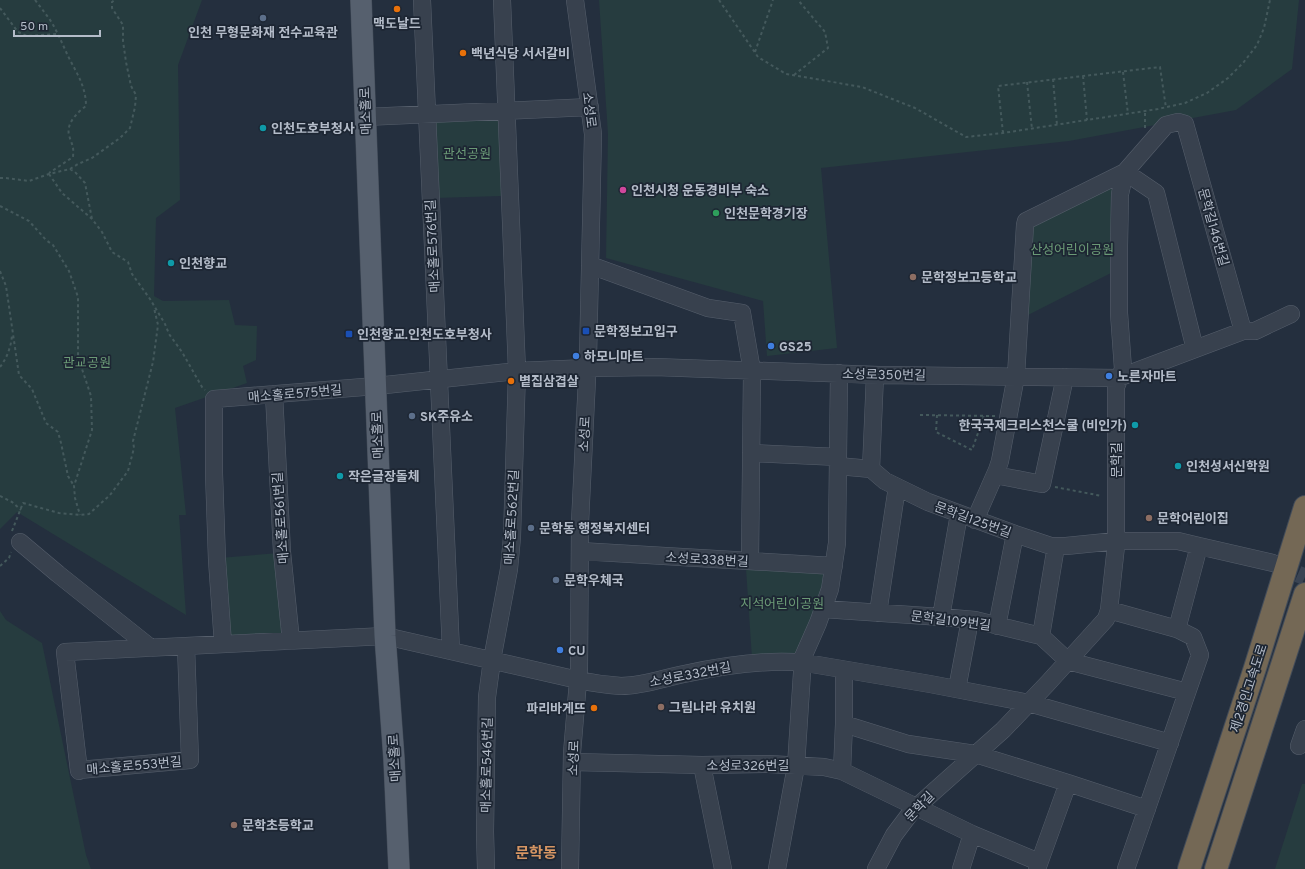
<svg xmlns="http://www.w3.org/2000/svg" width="1305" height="869" viewBox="0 0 1305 869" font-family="Overpass,'Noto Sans KR',sans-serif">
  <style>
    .green { fill: #263c3f }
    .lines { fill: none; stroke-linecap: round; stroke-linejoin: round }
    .minor-tunnel { stroke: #3a4453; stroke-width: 17; stroke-dasharray: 17 8; stroke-linecap: butt }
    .minor-casing { stroke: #565f6c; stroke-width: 18 }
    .major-casing { stroke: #414a57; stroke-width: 22 }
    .highway-casing { stroke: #434c59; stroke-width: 24 }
    .path { stroke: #44595c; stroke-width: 2; stroke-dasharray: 3 3; stroke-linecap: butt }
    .minor { stroke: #38414e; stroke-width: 17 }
    .major { stroke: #56606e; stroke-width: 21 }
    .highway { stroke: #746855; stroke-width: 22 }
    .food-dot { fill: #e8710a; stroke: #1d2633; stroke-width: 1.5 }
    .service-dot { fill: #5c6f8a; stroke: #1d2633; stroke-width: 1.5 }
    .culture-dot { fill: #0f9aa8; stroke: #1d2633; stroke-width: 1.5 }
    .hotel-dot { fill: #d1479c; stroke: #1d2633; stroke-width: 1.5 }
    .leisure-dot { fill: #2e9e5b; stroke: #1d2633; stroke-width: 1.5 }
    .education-dot { fill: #8d6e63; stroke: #1d2633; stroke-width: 1.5 }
    .transit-dot { fill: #1a4fb4; stroke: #1d2633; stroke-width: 1.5 }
    .shop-dot { fill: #3f7fe0; stroke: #1d2633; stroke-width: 1.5 }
    .labels { text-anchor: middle; stroke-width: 3.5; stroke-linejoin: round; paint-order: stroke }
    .poi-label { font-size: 13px; font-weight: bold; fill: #b4bcc9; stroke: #1d2633; text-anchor: start }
    .street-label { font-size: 13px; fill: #b4bcc9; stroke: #1d2633 }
    .park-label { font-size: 13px; fill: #6b9a76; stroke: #1d2633 }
    .quarter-label { font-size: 15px; font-weight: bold; fill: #d59563; stroke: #1d2633 }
  </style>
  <rect width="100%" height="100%" fill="#242f3e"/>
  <path class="green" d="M 0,0 L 202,0 L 178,65 L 180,200 L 156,218 L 154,296 L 163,301 L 229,300 L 235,325 L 257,326 L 256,360 L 243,366 L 247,383 L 175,408 L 186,515 L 179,515 L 186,615 L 17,512 L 0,529 Z
    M 599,0 L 1299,0 L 1292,69 L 1236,110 L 1069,141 L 821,168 L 837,348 L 767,356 L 763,301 L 606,258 L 608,134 Z
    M 432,118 L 502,119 L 501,196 L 435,198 Z
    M 1117,182 L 1111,273 L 1028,315 L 1029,227 Z
    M 279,553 L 287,638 L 227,640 L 219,558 Z
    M 746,568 L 826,573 L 816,607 L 796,656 L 752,658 Z
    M 0,611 L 6,620 L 42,643 L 86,855 L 91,869 L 0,869 Z
    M 1302,784 L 1305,784 L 1305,869 L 1275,869 Z"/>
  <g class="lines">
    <path class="minor-tunnel" d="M 1275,564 L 1305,577"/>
    <g class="minor-casing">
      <path id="minor" d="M 422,0 L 451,651
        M 365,117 L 590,107
        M 1125,172 L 1156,193 L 1195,349
        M 590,265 L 708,308 L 742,313 L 752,371 L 750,561
        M 274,394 L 282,552 L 291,641
        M 751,453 L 838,457
        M 838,466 L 871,469 L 885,481 L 928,502 L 1015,534 L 1051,546 L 1066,546 L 1116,541 L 1178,541 L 1199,546 L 1177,629
        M 871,469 L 875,375
        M 995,475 L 1042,484 L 1065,377
        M 975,520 L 997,470 L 1000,461 L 1016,376 L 1025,225 L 1026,221 L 1125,172
        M 20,542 L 58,574 L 151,648
        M 1199,546 L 1273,563
        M 580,551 L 834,566
        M 823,609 L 941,617 L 975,620 L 1041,636 L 1068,661 L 1187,692
        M 1109,610 L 1177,629 L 1193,637 L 1200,655 L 1126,869
        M 878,613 L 897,487
        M 941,617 L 959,514
        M 997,626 L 1015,534
        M 1041,636 L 1056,546
        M 223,644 L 217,560 L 214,473 L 214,399 L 376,386 L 517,371 L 587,368 L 655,367 L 879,375 L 1118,378 L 1243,331 L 1255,331 L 1291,314
        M 957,689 L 970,620
        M 844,724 L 908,744 L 975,754 L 1068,783 L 1037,869
        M 1299,746 L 1305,729
        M 572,762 L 702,765 L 768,764 L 824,767 L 842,771 L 972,834 L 1039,862
        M 702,765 L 723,869
        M 79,770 L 190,760 L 186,646
        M 79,771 L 65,652 L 385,636 L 578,680 C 592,683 607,685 621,686 C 642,686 664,678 684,674 C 721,666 769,659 806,663 L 930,684 L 1029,703 L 1170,743
        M 842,771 L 844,724 L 844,670
        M 1068,783 L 1147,809
        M 486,869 L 485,832 L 487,697 L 492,660 L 509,569 L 512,537 L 517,371 L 502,0
        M 570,869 L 572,753 L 579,669 L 580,523 L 588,358 L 593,134 L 575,0
        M 777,869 L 796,766 L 803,657 L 818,623 L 830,589 L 837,543 L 839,373
        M 876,869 L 894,835 L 912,811 L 1003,730 L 1047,684 L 1106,619 L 1109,610 L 1116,546 L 1116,387 L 1123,369 L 1119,313 L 1119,246 L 1120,194 L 1125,172 L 1166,125 L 1178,122 L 1185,124 L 1243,331
        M 961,869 L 972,834"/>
    </g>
    <g class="major-casing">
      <path id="major" d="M 361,0 L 385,636 L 394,759 L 399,869"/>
    </g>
    <g class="highway-casing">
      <path id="highway" d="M 1189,869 L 1255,668 L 1305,507
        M 1216,869 L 1305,594"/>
    </g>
    <path class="path" d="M 35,0 C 41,8 47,15 52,23 C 59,35 64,48 70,60 C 78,75 86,88 86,106 C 78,112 66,123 69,135 C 72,146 74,145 73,157 L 49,173
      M 719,0 L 758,57 L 786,74 L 862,87 L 915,108 L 966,137 L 1003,133 L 1158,109 L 1185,103 L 1207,93 L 1228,78 L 1243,63 L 1257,45 L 1264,28 L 1270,0
      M 0,8 L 18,32 L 27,36 L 57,34
      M 755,52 L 773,0
      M 1123,72 L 1128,114
      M 794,75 L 828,48 L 825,32 L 798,0
      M 1083,76 L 1087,120
      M 1053,79 L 1057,125
      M 1027,82 L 1032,129
      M 1145,128 L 1145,111
      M 1003,133 L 998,86 L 1160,67 L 1166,108
      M 70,169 L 75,172 L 85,183 L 92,219
      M 49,174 L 62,193 L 92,219 L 102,232 L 112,252 L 128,262 L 132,274 L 150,299 L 165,324 L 169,334 L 182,352 L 202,387 L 205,390
      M 0,178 L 6,178 L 29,181 L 49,174 L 70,169 L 78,164 L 92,158 L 120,138 L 130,128 L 135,107 L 136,95 L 131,86 L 126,62 L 123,41 L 123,25 L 112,8 L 112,2 L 115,0
      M 0,206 L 29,221 L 46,240 L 53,245 L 69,271 L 78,297 L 78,357 L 91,396 L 92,430 L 74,486 L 75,498 L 80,515
      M 0,271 L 6,286 L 19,375 L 32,389 L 46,423 L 58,432 L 61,443 L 68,476 L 74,486
      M 0,367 C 7,358 11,347 12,335
      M 920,415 L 995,416
      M 937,415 L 936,432 L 972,450 L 984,416
      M 1055,487 L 1102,496
      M 0,496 L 12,502 L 21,510
      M 12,531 L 23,503 L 59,513 L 80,515 L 89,514 L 110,495 L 128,471 L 134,448 L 133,441 L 153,362 L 158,325 L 154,308
      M 0,566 L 9,558 L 11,552"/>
    <use href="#minor" class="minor"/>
    <use href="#major" class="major"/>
    <use href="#highway" class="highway"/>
  </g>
  <g class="food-dot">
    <circle cx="397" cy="9" r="4"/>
    <circle cx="463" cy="53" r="4"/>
    <circle cx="511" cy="381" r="4"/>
    <circle cx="594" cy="708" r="4"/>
  </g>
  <g class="service-dot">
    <circle cx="263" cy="18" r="4"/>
    <circle cx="412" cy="416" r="4"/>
    <circle cx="531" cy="528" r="4"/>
    <circle cx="556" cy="580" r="4"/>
  </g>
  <g class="culture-dot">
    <circle cx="263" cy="128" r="4"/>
    <circle cx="171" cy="263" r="4"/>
    <circle cx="1135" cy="425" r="4"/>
    <circle cx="1178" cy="466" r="4"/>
    <circle cx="340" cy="476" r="4"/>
  </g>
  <circle class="hotel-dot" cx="623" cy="190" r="4"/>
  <circle class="leisure-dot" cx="716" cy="213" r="4"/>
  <g class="education-dot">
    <circle cx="913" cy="277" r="4"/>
    <circle cx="1149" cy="518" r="4"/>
    <circle cx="661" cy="707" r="4"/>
    <circle cx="234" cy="825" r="4"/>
  </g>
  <g class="transit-dot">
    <rect x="582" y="327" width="8" height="8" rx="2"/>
    <rect x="345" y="330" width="8" height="8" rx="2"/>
  </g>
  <g class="shop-dot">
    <circle cx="771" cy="346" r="4"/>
    <circle cx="576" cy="356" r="4"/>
    <circle cx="1109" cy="376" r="4"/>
    <circle cx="560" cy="650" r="4"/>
  </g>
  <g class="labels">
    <g class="poi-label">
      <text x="397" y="28" text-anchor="middle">맥도날드</text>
      <text x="263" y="37" text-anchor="middle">인천 무형문화재 전수교육관</text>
      <text x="471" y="58">백년식당 서서갈비</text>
      <text x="271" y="133">인천도호부청사</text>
      <text x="631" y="195">인천시청 운동경비부 숙소</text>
      <text x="724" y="218">인천문학경기장</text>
      <text x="179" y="268">인천향교</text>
      <text x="921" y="282">문학정보고등학교</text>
      <text x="594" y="336">문학정보고입구</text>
      <text x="357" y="339">인천향교.인천도호부청사</text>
      <text x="779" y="351">GS25</text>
      <text x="584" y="361">하모니마트</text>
      <text x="1117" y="381">노른자마트</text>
      <text x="519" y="386">볕집삼겹살</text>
      <text x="420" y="421">SK주유소</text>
      <text x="1127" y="430" text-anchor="end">한국국제크리스천스쿨 (비인가)</text>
      <text x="1186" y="471">인천성서신학원</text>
      <text x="348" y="481">작은글장돌체</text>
      <text x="1157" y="523">문학어린이집</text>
      <text x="539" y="533">문학동 행정복지센터</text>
      <text x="564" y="585">문학우체국</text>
      <text x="568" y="655">CU</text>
      <text x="669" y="712">그림나라 유치원</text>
      <text x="586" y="713" text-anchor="end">파리바게뜨</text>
      <text x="242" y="830">문학초등학교</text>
    </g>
    <g class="street-label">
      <text transform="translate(590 110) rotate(83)" y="5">소성로</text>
      <text transform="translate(365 111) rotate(-92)" y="5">매소홀로</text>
      <text transform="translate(1214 227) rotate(74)" y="5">문학길146번길</text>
      <text transform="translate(432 246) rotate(-93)" y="5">매소홀로576번길</text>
      <text transform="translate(884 374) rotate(1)" y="5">소성로350번길</text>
      <text transform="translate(295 393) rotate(-5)" y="5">매소홀로575번길</text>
      <text transform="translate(584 434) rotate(-87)" y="5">소성로</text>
      <text transform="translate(377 435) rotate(-92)" y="5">매소홀로</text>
      <text transform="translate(1116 460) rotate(-90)" y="5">문학길</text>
      <text transform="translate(511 517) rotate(-87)" y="5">매소홀로562번길</text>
      <text transform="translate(280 518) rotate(-94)" y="5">매소홀로561번길</text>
      <text transform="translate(973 519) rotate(20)" y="5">문학길125번길</text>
      <text transform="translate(707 559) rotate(3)" y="5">소성로338번길</text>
      <text transform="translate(951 620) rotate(7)" y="5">문학길109번길</text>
      <text transform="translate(690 674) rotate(-11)" y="5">소성로332번길</text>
      <text transform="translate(1248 688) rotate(-72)" y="5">제2경인고속도로</text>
      <text transform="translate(394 758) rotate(-93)" y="5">매소홀로</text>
      <text transform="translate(573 758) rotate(-88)" y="5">소성로</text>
      <text transform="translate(134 765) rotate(-5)" y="5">매소홀로553번길</text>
      <text transform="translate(486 765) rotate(-89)" y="5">매소홀로546번길</text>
      <text x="748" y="770">소성로326번길</text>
      <text transform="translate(919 806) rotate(-46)" y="5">문학길</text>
    </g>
    <g class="park-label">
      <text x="467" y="158">관선공원</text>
      <text x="1072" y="254">산성어린이공원</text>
      <text x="87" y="367">관교공원</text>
      <text x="782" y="608">지석어린이공원</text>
    </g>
    <g class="quarter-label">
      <text x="536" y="858">문학동</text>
    </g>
  </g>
  <path d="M14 30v6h86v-6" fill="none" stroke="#b4bcc9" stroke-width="2"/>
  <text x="20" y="30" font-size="12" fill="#b4bcc9" stroke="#1d2633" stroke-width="3" paint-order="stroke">50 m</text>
</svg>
